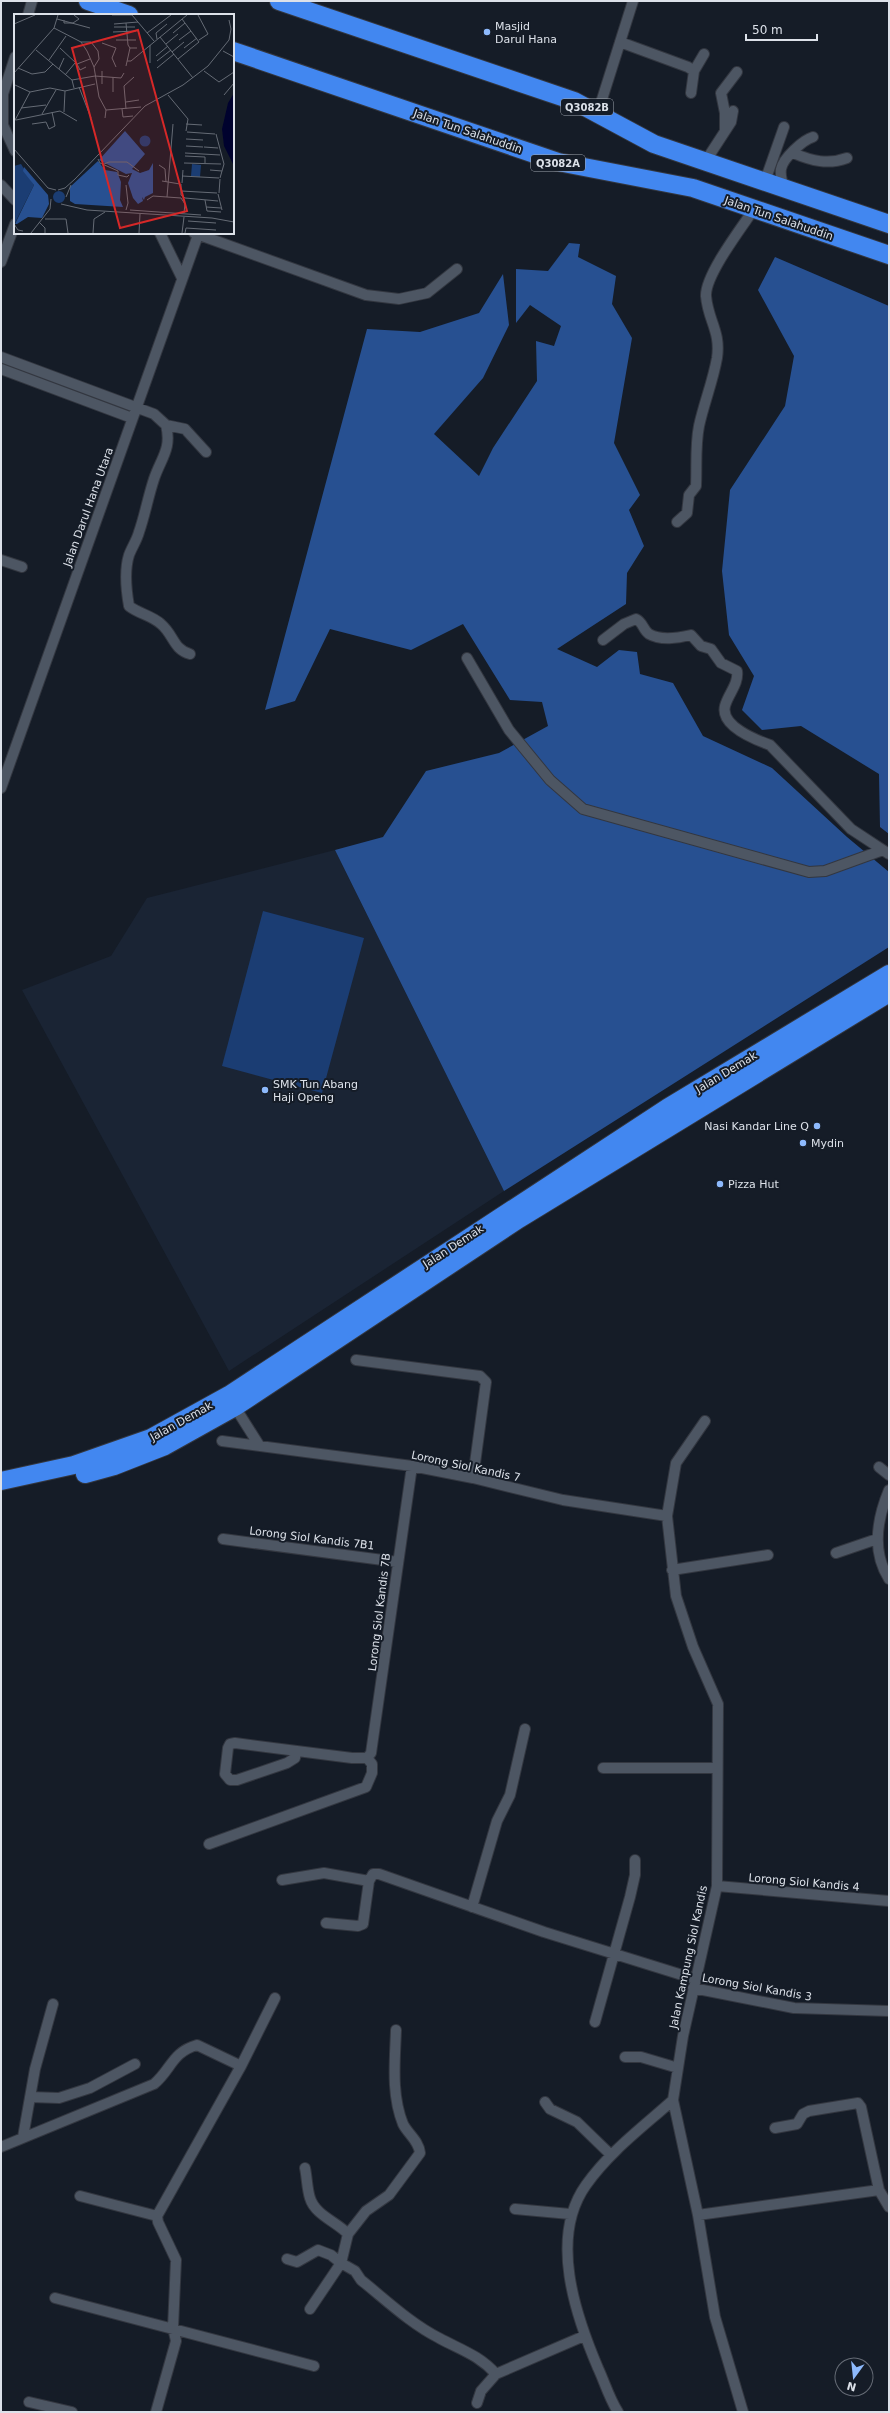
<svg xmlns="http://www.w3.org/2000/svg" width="890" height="2413" viewBox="0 0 890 2413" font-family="'DejaVu Sans',sans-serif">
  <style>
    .built { fill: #1a2434 }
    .green { fill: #1b3d73 }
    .forest { fill: #275091 }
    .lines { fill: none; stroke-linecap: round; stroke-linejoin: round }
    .street-casing { stroke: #333740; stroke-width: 12 }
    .highway-casing { stroke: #333740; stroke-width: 20 }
    .street { stroke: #4d5663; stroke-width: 10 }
    .highway { stroke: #4287f0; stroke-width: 18 }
    .poi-dot { fill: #8db9fc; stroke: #151c27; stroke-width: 1.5 }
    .labels { text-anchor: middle; stroke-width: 4; stroke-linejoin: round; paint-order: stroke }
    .shield { fill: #151c27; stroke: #a0a6af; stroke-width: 1 }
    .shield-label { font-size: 10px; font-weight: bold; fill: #dce1e9 }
    .poi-label { font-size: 11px; fill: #dce1e9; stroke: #151c27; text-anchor: start }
    .street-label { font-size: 11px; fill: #dce1e9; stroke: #151c27 }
    .inset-road { fill: none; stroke: #656b75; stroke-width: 1 }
    .view { fill: #d62828; fill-opacity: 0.15; stroke: #d62828; stroke-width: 2 }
    .inset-edge { fill: none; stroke: #dce1e9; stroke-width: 2 }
  </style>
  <rect width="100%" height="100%" fill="#151c27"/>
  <path class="built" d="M 335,850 L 504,1191 L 229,1371 L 22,990 L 111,956 L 147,898 Z"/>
  <path class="green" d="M 263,911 L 364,938 L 322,1093 L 222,1066 Z"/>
  <path class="forest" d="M 569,243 L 580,244 L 578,257 L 616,276 L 612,304 L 632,338 L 614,443 L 640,495 L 629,510 L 644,546 L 627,573 L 626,604 L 557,649 L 597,667 L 619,650 L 637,652 L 640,674 L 673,683 L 703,736 L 772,768 L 847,837 L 889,872 L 889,947 L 504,1191 L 335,850 L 383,837 L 426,771 L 499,753 L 548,726 L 542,702 L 510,700 L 463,624 L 411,650 L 330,629 L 295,701 L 265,710 L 367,329 L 420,332 L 479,313 L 503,274 L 509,325 L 483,378 L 434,434 L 479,476 L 493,448 L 537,381 L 536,341 L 554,346 L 561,326 L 530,305 L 516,323 L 516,269 L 548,271 Z
    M 775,257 L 889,306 L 889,834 L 880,827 L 879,774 L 801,726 L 762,730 L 742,710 L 754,676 L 729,635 L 722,571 L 730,490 L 785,406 L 794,356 L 758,290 Z"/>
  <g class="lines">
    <g class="street-casing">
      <path id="street" d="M 28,15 L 32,1
        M 620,42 L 688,67 L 694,71 L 691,93
        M 15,57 L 3,94 L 3,125 L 15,151
        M 694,71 L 704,54
        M 598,112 L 633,1
        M 725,130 L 725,113 L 721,93 L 737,72
        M 793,153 C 812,161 828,165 847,158
        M 705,162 L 731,122 L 733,111
        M 765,181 L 784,127
        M 1,185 L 15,200
        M 784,188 C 782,182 780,175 781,169 C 783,158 803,140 813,137
        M 160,233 L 182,278
        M 194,233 L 366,295 L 399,299 L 427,293 L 457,269
        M 1,262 L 15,224
        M 1,357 L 154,414 L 166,425 L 185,429 L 206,452
        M 1,369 L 132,418
        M 166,425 C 172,449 161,458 154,479 C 148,497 145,515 139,532 C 137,540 132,547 129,555 C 124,571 126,589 129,606 C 139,614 151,615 161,624 C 174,635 173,649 190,654
        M 677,522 L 687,513 L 689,495 L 696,486 C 697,466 695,446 699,426 C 704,403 713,381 717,358 C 721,331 708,321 706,296 C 705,275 742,227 754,209
        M 1,560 L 22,567
        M 603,640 L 624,624 L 636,619 C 643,622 643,630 649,634 C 661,641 678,638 691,635 L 701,646 L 711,649 L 721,663 L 737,671 C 739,684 728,694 725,706 C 720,726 756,740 770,745 L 851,829 L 889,854
        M 467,658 L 509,730 L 550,780 L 583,809 L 809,872 L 825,871 L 883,850
        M 1,788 L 198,235
        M 356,1360 L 480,1376 L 486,1382 L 473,1478
        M 235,1407 L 259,1445
        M 705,1421 L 676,1463 L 667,1516 L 676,1596 L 693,1647 L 718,1704 L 717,1886 L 683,2036 L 673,2100 L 698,2215 L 715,2317 L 743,2412
        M 222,1441 L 412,1466 L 473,1478 L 563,1500 L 667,1516
        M 879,1467 L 889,1475
        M 889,1490 C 877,1519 871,1551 889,1579
        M 223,1539 L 398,1562
        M 836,1553 L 877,1539
        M 672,1570 L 768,1555
        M 296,1751 L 295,1758 L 287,1763 L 237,1780 L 230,1780 L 225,1774 L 228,1748 L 230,1744 L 235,1743 L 352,1758 L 367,1758
        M 367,1758 L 371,1753 L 412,1466
        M 603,1768 L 717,1768
        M 209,1844 L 366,1787 L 372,1773 L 372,1764 L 367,1758
        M 282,1880 L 324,1873 L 369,1881
        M 717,1886 L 889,1901
        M 472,1907 L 497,1821 L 510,1795 L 525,1729
        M 326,1923 L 358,1926 L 363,1924 L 369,1881 L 373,1874 L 379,1874 L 544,1932 L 695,1979
        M 693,1988 L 794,2008 L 889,2011
        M 595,2022 L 630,1897 L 635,1875 L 635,1860
        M 396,2030 C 395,2061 391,2094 403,2124 C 408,2134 419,2141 420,2153 L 389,2195 L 366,2211 L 348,2234 L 341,2263 L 355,2271 L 361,2280 C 386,2300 411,2324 439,2338 C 461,2350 479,2355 496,2374
        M 625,2057 L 641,2057 L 678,2068
        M 30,2097 L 59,2098 L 90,2088 L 135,2064
        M 545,2102 L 550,2109 L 577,2122 L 610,2154
        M 775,2128 L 797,2124 L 803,2114 L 809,2111 L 858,2103 L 861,2107 L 879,2190
        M 23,2137 L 35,2069 L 53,2004
        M 1,2147 L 154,2084 C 171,2070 172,2052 197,2045 L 241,2066
        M 305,2168 C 307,2177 307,2189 310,2198 C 315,2215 337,2222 348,2234
        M 80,2196 L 157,2216 L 158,2222 L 176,2260 L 173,2328 L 176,2341 L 156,2412
        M 515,2209 L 570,2214
        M 698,2215 L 879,2190 L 889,2207
        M 157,2216 L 241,2066 L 275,1998
        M 287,2259 L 297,2262 L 318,2250 L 331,2255 L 341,2263 L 310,2309
        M 55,2298 L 314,2366
        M 29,2402 L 72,2412
        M 477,2403 L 481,2391 L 496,2374 L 584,2336
        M 618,2412 C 609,2398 605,2383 598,2368 C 575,2314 549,2237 586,2185 C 610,2151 643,2127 673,2100"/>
    </g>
    <g class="highway-casing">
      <path id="highway" d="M 88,1 L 129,15
        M 279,1 L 574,101 L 654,144 L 889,224
        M 233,51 L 558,162 L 693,188 L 889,255
        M 85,1474 L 114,1466 L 165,1446 L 235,1407 L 519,1219 L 889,993
        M 1,1481 L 74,1465 L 151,1438 L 229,1395 L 667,1108 L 889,974"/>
    </g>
    <use href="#street" class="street"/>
    <use href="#highway" class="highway"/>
  </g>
  <g class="poi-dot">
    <circle cx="487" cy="32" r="4"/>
    <circle cx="265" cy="1090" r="4"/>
    <circle cx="817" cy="1126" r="4"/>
    <circle cx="803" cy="1143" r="4"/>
    <circle cx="720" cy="1184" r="4"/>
  </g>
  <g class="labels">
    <g class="shield">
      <rect x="561" y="99" width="52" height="16" rx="3"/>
      <rect x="531" y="155" width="54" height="16" rx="3"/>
    </g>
    <g class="shield-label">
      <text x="587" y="111">Q3082B</text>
      <text x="558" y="167">Q3082A</text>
    </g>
    <g class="poi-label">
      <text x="495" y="30">Masjid<tspan x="495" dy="13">Darul Hana</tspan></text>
      <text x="273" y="1088">SMK Tun Abang<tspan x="273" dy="13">Haji Openg</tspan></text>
      <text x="809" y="1130" text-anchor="end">Nasi Kandar Line Q</text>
      <text x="811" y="1147">Mydin</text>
      <text x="728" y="1188">Pizza Hut</text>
    </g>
    <g class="street-label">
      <text transform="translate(468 131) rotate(19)" y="4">Jalan Tun Salahuddin</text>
      <text transform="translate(779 218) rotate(19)" y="4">Jalan Tun Salahuddin</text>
      <text transform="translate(88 507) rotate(-70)" y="4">Jalan Darul Hana Utara</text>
      <text transform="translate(726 1072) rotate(-31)" y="4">Jalan Demak</text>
      <text transform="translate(453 1246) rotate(-33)" y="4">Jalan Demak</text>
      <text transform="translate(181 1421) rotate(-29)" y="4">Jalan Demak</text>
      <text transform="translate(466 1466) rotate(12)" y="4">Lorong Siol Kandis 7</text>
      <text transform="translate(312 1538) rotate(7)" y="4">Lorong Siol Kandis 7B1</text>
      <text transform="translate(379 1612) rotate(-83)" y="4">Lorong Siol Kandis 7B</text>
      <text transform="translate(804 1882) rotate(5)" y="4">Lorong Siol Kandis 4</text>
      <text transform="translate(688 1957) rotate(-78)" y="4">Jalan Kampung Siol Kandis</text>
      <text transform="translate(757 1987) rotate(10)" y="4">Lorong Siol Kandis 3</text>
    </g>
  </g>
  <g transform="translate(14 14)">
    <rect width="220" height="220" fill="#151c27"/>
    <path d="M125.5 127a5.5 5.5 0 1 1 11 0a5.5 5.5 0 1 1-11 0ZM 7,150 L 20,171 L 0,211 L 0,152 ZM 178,150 L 187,151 L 186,163 L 177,162 ZM39 183a6 6 0 1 1 12 0a6 6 0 1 1-12 0Z" fill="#1b3d73"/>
    <path d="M 111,117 L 131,140 L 118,155 L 126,159 L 135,156 L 139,149 L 139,179 L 131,183 L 130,186 L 128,183 L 129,187 L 124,190 L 119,184 L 114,169 L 118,159 L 112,160 L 85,146 ZM 84,147 L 91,156 L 103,158 L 107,168 L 106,186 L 109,193 L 61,190 L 56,187 L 56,173 ZM 10,153 L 34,181 L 35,190 L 28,204 L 14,203 L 3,210 L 1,210 L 20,171 L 9,157 Z" fill="#275091"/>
    <path d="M 220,79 L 220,152 L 210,132 L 208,115 L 214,89 Z" fill="#00022e"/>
    <path class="inset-road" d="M 98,1 L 118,1M 118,1 L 140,27M 184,1 L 194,20 L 185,26M 43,5 L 76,14M 50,6 L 50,9 L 59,9 L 65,5 L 60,1M 112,9 L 114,31 L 116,34 L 123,34M 0,10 L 21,1M 100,10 L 124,8M 100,13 L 121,13M 40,14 L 67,28 L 73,37 L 80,53 L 85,83 L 92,96 L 91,104M 99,18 L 122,17M 133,19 L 157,1M 159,19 L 171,9M 146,23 L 179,64M 143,25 L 142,19 L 153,10M 102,26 L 122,26M 165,26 L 177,17M 67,28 L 77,28 L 84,37 L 85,45 L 80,53M 88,29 L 102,34 L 98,44 L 102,53M 152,30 L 164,20M 136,31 L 136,49M 46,34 L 63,50 L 76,45M 170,34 L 183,24M 22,36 L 58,66 L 60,74M 209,37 L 220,43M 158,38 L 170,28M 142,42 L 154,32M 164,45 L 185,28 L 168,5M 35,46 L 52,22M 113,47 L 117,47 L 173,1M 143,47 L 157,36M 63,50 L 66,56 L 72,53M 112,52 L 116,34M 4,54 L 18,60 L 31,58 L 39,50M 143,54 L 160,40M 45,55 L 50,44M 88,57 L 88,70M 190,57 L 205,68 L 220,58M 0,59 L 40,14 L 44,1M 51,61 L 61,49M 81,62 L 107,64 L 110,59M 58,66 L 81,62M 1,71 L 16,78 L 36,74 L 51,77 L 81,70M 110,72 L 112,95M 110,72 L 120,63M 65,73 L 77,104M 99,78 L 99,63M 154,81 L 174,105 L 172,117M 210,81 L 220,69M 112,88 L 125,86M 7,94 L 32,91M 108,95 L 109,103 L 119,102M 92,96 L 127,93M 50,98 L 51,77M 28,100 L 42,76M 2,106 L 46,97 L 63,107M 0,108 L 16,78M 18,110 L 32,108 L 35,115 L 41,112 L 38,98M 172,110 L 188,111M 173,118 L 201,120M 202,120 L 210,150 L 206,164M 172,125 L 189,126M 172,132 L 189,133M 190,133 L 204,134M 0,135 L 34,174 L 42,176M 171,139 L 206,141M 171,142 L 191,143 L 191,149M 84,145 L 86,149 L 104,157 L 104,161 L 113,163 L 115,161M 170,149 L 207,150M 90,150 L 95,148 L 113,148 L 125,157M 145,151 L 151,155 L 152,168M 196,156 L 208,157M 168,162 L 205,164M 148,167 L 166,170M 168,169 L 169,156M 167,170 L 167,181 L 171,184 L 204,187M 112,171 L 114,189 L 112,196M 44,176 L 51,174 L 61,165 L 131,92 L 169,71 L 194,52 L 215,26 L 217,15 L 215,6M 167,177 L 203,179M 205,179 L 206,165M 204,180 L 208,196M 52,183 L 57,171M 153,183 L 159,110M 133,186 L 139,182 L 167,184 L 171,190 L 170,199M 191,186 L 193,197 L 207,198M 47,190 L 73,196 L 198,204 L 220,208M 192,193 L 207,194M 116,196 L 187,201M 31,205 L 52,205 L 54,219M 174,207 L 202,209M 25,208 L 31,214 L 31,219M 0,210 L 4,216 L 9,217M 17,219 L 36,195 L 37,185M 79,219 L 80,205 L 91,198M 125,219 L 126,200M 168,219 L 170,203M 171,219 L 172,214 L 202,216"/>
    <path class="view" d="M 124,16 L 173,197 L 106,214 L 58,34 Z"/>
    <rect width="220" height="220" class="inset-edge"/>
  </g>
  <rect width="890" height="2413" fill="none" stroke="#dce1e9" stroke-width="4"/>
  <g transform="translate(854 2377) rotate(195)"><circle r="19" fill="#151c27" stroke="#656b75"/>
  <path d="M0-3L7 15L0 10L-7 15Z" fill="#8db9fc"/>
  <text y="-6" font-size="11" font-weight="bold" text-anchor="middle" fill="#dce1e9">N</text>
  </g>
  <path d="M746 34v6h71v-6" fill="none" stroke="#dce1e9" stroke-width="2"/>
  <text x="752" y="34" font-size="12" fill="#dce1e9" stroke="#151c27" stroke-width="3" paint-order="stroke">50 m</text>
</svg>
